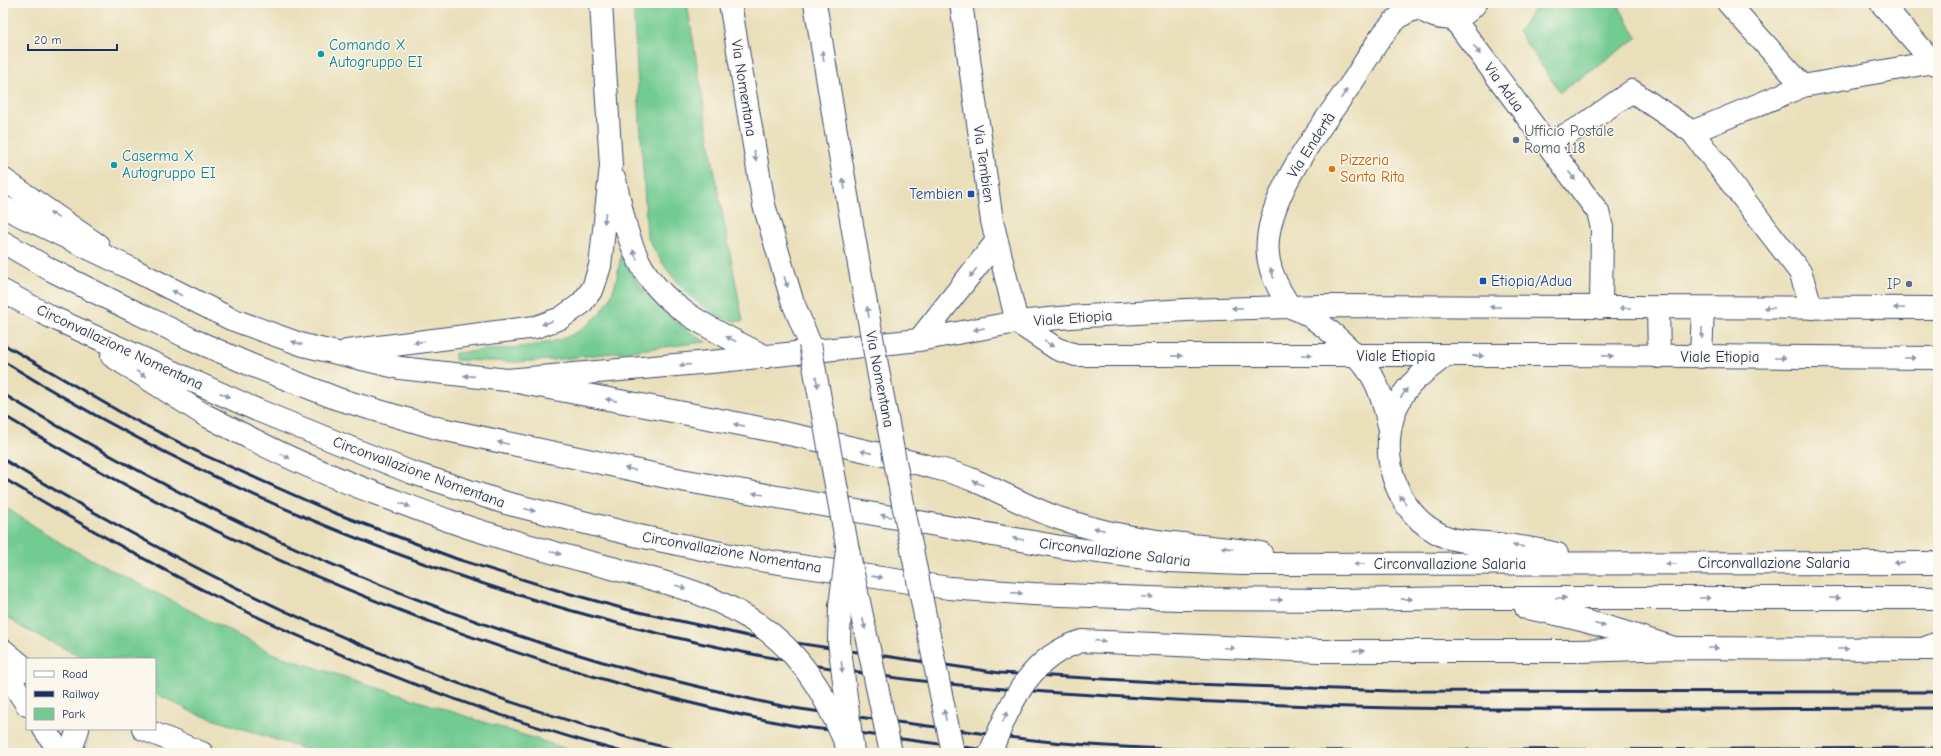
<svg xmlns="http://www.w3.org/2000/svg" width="1941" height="756" viewBox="0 0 1941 756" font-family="'Comic Neue',sans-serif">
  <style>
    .green { fill: #72cb91; stroke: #467d78 }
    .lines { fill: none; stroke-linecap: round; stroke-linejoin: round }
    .minor-casing { stroke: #3a496c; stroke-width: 24 }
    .major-casing { stroke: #3a496c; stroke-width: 24 }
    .highway-casing { stroke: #3a496c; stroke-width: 24 }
    .minor { stroke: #fff; stroke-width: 22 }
    .major { stroke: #fff; stroke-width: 22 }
    .highway { stroke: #fff; stroke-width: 22 }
    .rail { stroke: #1b2f5e; stroke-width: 3 }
    .minor-bridge-casing { stroke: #3a496c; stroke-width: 24; stroke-linecap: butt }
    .major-bridge-casing { stroke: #3a496c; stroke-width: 24; stroke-linecap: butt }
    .highway-bridge-casing { stroke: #3a496c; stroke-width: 24; stroke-linecap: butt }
    .minor-bridge { stroke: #fff; stroke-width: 22 }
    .major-bridge { stroke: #fff; stroke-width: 22 }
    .highway-bridge { stroke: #fff; stroke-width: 22 }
    .oneway { fill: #8d97ae }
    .culture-dot { fill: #0f9aa8; stroke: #fbf7ec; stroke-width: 1.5 }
    .service-dot { fill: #5c6f8a; stroke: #fbf7ec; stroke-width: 1.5 }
    .food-dot { fill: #e8710a; stroke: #fbf7ec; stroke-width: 1.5 }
    .transit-dot { fill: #1a4fb4; stroke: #fbf7ec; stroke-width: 1.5 }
    .labels { text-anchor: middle; stroke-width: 3; stroke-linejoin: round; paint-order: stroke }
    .culture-label { font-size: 15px; fill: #0d838f; stroke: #fbf7ec; text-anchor: start }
    .street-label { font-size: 15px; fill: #1b2f5e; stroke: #fbf7ec }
    .service-label { font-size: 15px; fill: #4e5e75; stroke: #fbf7ec; text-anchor: start }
    .food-label { font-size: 15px; fill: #c56008; stroke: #fbf7ec; text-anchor: start }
    .transit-label { font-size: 15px; fill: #164399; stroke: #fbf7ec; text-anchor: end }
  </style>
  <rect width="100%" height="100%" fill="#fbf7ec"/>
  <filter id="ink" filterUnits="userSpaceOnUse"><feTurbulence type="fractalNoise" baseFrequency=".025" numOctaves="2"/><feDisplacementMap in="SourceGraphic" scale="8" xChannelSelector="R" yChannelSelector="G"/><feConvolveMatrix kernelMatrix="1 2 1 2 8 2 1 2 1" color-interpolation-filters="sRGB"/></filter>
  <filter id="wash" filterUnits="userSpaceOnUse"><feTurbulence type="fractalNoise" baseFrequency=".012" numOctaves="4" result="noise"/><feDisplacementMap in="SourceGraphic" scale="16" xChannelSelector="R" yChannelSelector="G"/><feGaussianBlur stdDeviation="0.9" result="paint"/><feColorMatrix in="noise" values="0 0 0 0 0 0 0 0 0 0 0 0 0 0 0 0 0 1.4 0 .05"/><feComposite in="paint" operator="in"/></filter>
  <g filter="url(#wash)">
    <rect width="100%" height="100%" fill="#e9dfba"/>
    <path class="green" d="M 633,3 L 687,3 L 715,174 L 743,321 C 703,324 662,268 647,236 Z
      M 1538,3 L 1617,3 L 1637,38 L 1560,92 L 1518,32 Z
      M 621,255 C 640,293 670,320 706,342 L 552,360 L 515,362 L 455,360 L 455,353 C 474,351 493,350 513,348 C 553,343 584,339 608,302 C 616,288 618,271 621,255 Z
      M 3,506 L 64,545 L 274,654 L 579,753 L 316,753 L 194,713 L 155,693 L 155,659 L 86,659 L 21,627 L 3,614 Z"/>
  </g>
  <g filter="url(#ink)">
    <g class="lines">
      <g class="minor-casing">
        <path id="minor" d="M 1415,3 C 1433,22 1459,25 1476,3
          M 1728,3 L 1803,86 L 1933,62
          M 1881,3 L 1933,62 L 1938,65
          M 1454,19 L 1598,212 L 1602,228 L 1601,308
          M 1692,132 L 1800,272 L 1812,308
          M 1563,136 L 1582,126 L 1632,91 L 1692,132 L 1803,86
          M 3,179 L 98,245
          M 1290,307 C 1277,287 1265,265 1268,239 C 1273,185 1325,122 1355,78 C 1368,58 1380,34 1398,18 C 1404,13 1411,10 1419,8
          M 1658,308 L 1659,357
          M 1701,357 L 1703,308
          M 3,650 L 27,670
          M 3,668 L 27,705
          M 44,729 L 61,753
          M 143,729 L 202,753
          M 73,753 L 73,744 L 78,729"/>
      </g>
      <g class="major-casing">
        <path id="major" d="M 730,3 L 764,205 L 792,300 L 810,344
          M 961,3 L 992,221 L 1017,322
          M 615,180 C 621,207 626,236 639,261 C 663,310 720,333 766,357
          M 132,269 L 231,319 L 303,345 L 400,368 L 507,380 L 721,361 L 919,340 L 1017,322 L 1070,317 L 1186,310 L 1320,306 L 1938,308
          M 1017,322 L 1057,349 L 1076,355 L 1567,355 L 1938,358
          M 919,340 L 996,242
          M 347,351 L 536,327 L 561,318 L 581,304 L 593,288 L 600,266 L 611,166 L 601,3
          M 1579,651 L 1674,648 L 1938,649"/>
      </g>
      <g class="highway-casing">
        <path id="highway" d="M 3,207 L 132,269
          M 3,242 L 51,270 L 123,306 L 189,338 L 251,365 L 338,399 L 437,428 L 681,480 L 1061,547 L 1169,561 L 1242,564 L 1938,563
          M 3,291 L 49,316 L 257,410 L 410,472 L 506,503 L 639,536 L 740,557 L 949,588 L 1033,594 L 1179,599 L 1341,600 L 1466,598 L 1938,598
          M 1290,307 C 1314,313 1359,355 1372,376 C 1382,392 1385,411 1390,429
          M 112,356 L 203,414 L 250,438
          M 1445,356 C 1430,368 1410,381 1401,398 C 1374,446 1393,516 1446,537 C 1462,543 1480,542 1497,544 C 1517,546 1537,549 1557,554
          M 507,380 C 653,408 799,432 943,470 C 984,480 1021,506 1061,519 C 1094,530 1130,538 1164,542 C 1196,546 1229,548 1261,553
          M 1526,608 C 1577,617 1625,632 1674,648
          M 1923,649 L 1938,643"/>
      </g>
      <use href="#minor" class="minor"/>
      <use href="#major" class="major"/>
      <use href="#highway" class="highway"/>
      <path class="rail" d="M 3,344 L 127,416 L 204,455 L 332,512 L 457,559 L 560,591 L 625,609 L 748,636 L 1000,673 L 1192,684 L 1392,691 L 1938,692
        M 3,361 C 267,525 567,631 875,675 C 958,687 1042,692 1125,697 C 1395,715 1667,708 1938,708
        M 3,394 C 218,523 451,629 696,686 C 728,693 761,703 794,708 C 843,716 893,721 943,728 C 983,733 1023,740 1063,743 C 1186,753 1311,751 1435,750 C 1603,750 1770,749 1938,748
        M 3,415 C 173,519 357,601 546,662 C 627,687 708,710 791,725 C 816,729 841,731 866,734 C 914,741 962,747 1010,753
        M 3,459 C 40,482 79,504 117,525 C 298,626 486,705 688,753
        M 3,478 C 72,519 141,559 213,595 C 345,662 483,714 626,753"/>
      <g class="minor-bridge-casing">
        <path id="minor-bridge" d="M 847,550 L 840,606 L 839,642 L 853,752"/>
      </g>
      <g class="major-bridge-casing">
        <path id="major-bridge" d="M 815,3 C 855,254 901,504 953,753
          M 810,344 L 847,545 L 891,753
          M 990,753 C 1010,705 1028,657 1082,641 L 1318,651 L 1579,651"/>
      </g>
      <g class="highway-bridge-casing">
        <path id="highway-bridge" d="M 250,438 C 292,460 335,478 380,495 C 417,509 454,524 493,535 C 532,547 572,558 612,568 C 665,582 720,595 765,629 C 809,662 829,704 850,753"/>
      </g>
      <use href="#minor-bridge" class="minor-bridge"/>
      <use href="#major-bridge" class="major-bridge"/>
      <use href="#highway-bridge" class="highway-bridge"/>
    </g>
    <defs><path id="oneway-solid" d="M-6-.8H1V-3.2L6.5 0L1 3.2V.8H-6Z"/></defs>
    <g class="oneway">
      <use href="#oneway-solid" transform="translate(1477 50) rotate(54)"/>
      <use href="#oneway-solid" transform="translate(823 56) rotate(-99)"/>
      <use href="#oneway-solid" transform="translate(1344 94) rotate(-56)"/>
      <use href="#oneway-solid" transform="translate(755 156) rotate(81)"/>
      <use href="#oneway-solid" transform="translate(1572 176) rotate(53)"/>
      <use href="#oneway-solid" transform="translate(844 184) rotate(-101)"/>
      <use href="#oneway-solid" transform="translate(54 215) rotate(-145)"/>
      <use href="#oneway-solid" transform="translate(605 218) rotate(96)"/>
      <use href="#oneway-solid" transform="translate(635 255) rotate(-114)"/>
      <use href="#oneway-solid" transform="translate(973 273) rotate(128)"/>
      <use href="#oneway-solid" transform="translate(1272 273) rotate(-108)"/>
      <use href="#oneway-solid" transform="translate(786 282) rotate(72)"/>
      <use href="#oneway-solid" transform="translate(177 293) rotate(-152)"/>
      <use href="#oneway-solid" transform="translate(1495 307) rotate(-180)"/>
      <use href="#oneway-solid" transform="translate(1237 308) rotate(178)"/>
      <use href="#oneway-solid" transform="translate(1625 308) rotate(-180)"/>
      <use href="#oneway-solid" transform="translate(1769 308) rotate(-180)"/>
      <use href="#oneway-solid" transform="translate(1899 308) rotate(180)"/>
      <use href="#oneway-solid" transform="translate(868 312) rotate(-101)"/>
      <use href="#oneway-solid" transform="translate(547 323) rotate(161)"/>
      <use href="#oneway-solid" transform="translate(979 329) rotate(170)"/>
      <use href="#oneway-solid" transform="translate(1702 333) rotate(92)"/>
      <use href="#oneway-solid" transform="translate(731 339) rotate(-152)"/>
      <use href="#oneway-solid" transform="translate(419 342) rotate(173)"/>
      <use href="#oneway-solid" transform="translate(297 343) rotate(-162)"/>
      <use href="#oneway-solid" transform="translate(1049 344) rotate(31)"/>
      <use href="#oneway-solid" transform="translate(1307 355)"/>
      <use href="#oneway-solid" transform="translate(1177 356) rotate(-1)"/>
      <use href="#oneway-solid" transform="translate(1478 356) rotate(-1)"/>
      <use href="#oneway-solid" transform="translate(1608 356) rotate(1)"/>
      <use href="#oneway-solid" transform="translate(1780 358)"/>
      <use href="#oneway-solid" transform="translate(1910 358)"/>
      <use href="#oneway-solid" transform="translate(685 365) rotate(175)"/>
      <use href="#oneway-solid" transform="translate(141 374) rotate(33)"/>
      <use href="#oneway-solid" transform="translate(469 376) rotate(-176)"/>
      <use href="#oneway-solid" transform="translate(817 382) rotate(79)"/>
      <use href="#oneway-solid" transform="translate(1404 393) rotate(-55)"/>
      <use href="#oneway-solid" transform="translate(225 395) rotate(25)"/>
      <use href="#oneway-solid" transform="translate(611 400) rotate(-169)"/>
      <use href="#oneway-solid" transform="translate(739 425) rotate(-169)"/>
      <use href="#oneway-solid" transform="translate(503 443) rotate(-168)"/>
      <use href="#oneway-solid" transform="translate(866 452) rotate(-167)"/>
      <use href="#oneway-solid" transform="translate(285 456) rotate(26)"/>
      <use href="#oneway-solid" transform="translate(630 469) rotate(-168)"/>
      <use href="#oneway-solid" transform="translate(978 483) rotate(-156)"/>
      <use href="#oneway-solid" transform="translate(758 494) rotate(-170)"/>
      <use href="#oneway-solid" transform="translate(1403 500) rotate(-124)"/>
      <use href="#oneway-solid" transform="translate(405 505) rotate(21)"/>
      <use href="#oneway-solid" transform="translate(530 510) rotate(14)"/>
      <use href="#oneway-solid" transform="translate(886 516) rotate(-170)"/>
      <use href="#oneway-solid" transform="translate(1099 529) rotate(-166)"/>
      <use href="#oneway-solid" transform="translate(1018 539) rotate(-170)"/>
      <use href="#oneway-solid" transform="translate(1518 546) rotate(-172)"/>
      <use href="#oneway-solid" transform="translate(1227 548) rotate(-172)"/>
      <use href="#oneway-solid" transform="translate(556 553) rotate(15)"/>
      <use href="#oneway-solid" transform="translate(1899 563) rotate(180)"/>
      <use href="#oneway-solid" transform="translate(1359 564) rotate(179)"/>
      <use href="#oneway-solid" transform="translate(1671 564) rotate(180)"/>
      <use href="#oneway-solid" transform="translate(877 577) rotate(8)"/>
      <use href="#oneway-solid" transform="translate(681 587) rotate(17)"/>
      <use href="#oneway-solid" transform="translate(1017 593) rotate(4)"/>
      <use href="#oneway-solid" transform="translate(1147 597) rotate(3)"/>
      <use href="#oneway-solid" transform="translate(1561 598)"/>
      <use href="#oneway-solid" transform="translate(1705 598)"/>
      <use href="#oneway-solid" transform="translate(1835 598)"/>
      <use href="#oneway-solid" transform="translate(1407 599) rotate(-1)"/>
      <use href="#oneway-solid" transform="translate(1277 600)"/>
      <use href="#oneway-solid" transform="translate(864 624) rotate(78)"/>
      <use href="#oneway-solid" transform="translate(1600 625) rotate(14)"/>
      <use href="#oneway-solid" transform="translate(1100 641) rotate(4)"/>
      <use href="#oneway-solid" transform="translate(1229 648) rotate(2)"/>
      <use href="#oneway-solid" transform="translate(1713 648)"/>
      <use href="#oneway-solid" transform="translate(1843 649)"/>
      <use href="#oneway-solid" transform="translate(1359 651)"/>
      <use href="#oneway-solid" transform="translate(842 667) rotate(83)"/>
      <use href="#oneway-solid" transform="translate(945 715) rotate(-102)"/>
      <use href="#oneway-solid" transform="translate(1005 717) rotate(-64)"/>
    </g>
  </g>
  <g class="culture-dot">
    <circle cx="321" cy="54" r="4"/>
    <circle cx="114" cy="165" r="4"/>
  </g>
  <g class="service-dot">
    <circle cx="1516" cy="140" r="4"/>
    <circle cx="1909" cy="284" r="4"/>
  </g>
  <circle class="food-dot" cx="1332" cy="169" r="4"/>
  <g class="transit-dot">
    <rect x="967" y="190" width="8" height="8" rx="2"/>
    <rect x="1479" y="277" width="8" height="8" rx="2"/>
  </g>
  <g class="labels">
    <g class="culture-label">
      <text x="329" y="50">Comando X<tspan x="329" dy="17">Autogruppo EI</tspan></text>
      <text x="122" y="161">Caserma X<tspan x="122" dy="17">Autogruppo EI</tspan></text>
    </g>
    <g class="street-label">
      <text transform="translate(1504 87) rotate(54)" y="5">Via Adua</text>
      <text transform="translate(744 88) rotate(81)" y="5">Via Nomentana</text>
      <text transform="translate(1311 145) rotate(-57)" y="5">Via Endertà</text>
      <text transform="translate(984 164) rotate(82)" y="5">Via Tembien</text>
      <text transform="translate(1073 318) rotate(-4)" y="5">Viale Etiopia</text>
      <text transform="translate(120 347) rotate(25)" y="5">Circonvallazione Nomentana</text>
      <text x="1396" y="361">Viale Etiopia</text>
      <text x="1720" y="362">Viale Etiopia</text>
      <text transform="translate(880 379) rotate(79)" y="5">Via Nomentana</text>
      <text transform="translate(419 472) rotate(20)" y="5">Circonvallazione Nomentana</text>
      <text transform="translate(732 552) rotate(10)" y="5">Circonvallazione Nomentana</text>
      <text transform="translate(1115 552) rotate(7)" y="5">Circonvallazione Salaria</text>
      <text x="1774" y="568">Circonvallazione Salaria</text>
      <text x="1450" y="569">Circonvallazione Salaria</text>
    </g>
    <g class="service-label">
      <text x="1524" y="136">Ufficio Postale<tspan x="1524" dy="17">Roma 118</tspan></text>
      <text x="1901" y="289" text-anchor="end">IP</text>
    </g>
    <g class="food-label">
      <text x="1340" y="165">Pizzeria<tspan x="1340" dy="17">Santa Rita</tspan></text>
    </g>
    <g class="transit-label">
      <text x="963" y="199">Tembien</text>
      <text x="1491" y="286" text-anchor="start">Etiopia/Adua</text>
    </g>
  </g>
  <rect width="1941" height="756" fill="none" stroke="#fbf7ec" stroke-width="16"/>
  <rect x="26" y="658" width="130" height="72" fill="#fbf7ec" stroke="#a1a7b3"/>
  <rect x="34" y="671" width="20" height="6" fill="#ffffff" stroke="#a1a7b3"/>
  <text x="62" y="678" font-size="12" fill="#1b2f5e">Road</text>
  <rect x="34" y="691" width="20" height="6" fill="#1b2f5e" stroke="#a1a7b3"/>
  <text x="62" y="698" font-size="12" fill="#1b2f5e">Railway</text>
  <rect x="34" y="708" width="20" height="12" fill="#72cb91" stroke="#a1a7b3"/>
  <text x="62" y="718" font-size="12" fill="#1b2f5e">Park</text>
  <path d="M28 44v6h89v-6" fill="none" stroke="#1b2f5e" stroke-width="2"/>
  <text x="34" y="44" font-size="12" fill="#1b2f5e" stroke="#fbf7ec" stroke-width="3" paint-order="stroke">20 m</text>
</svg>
